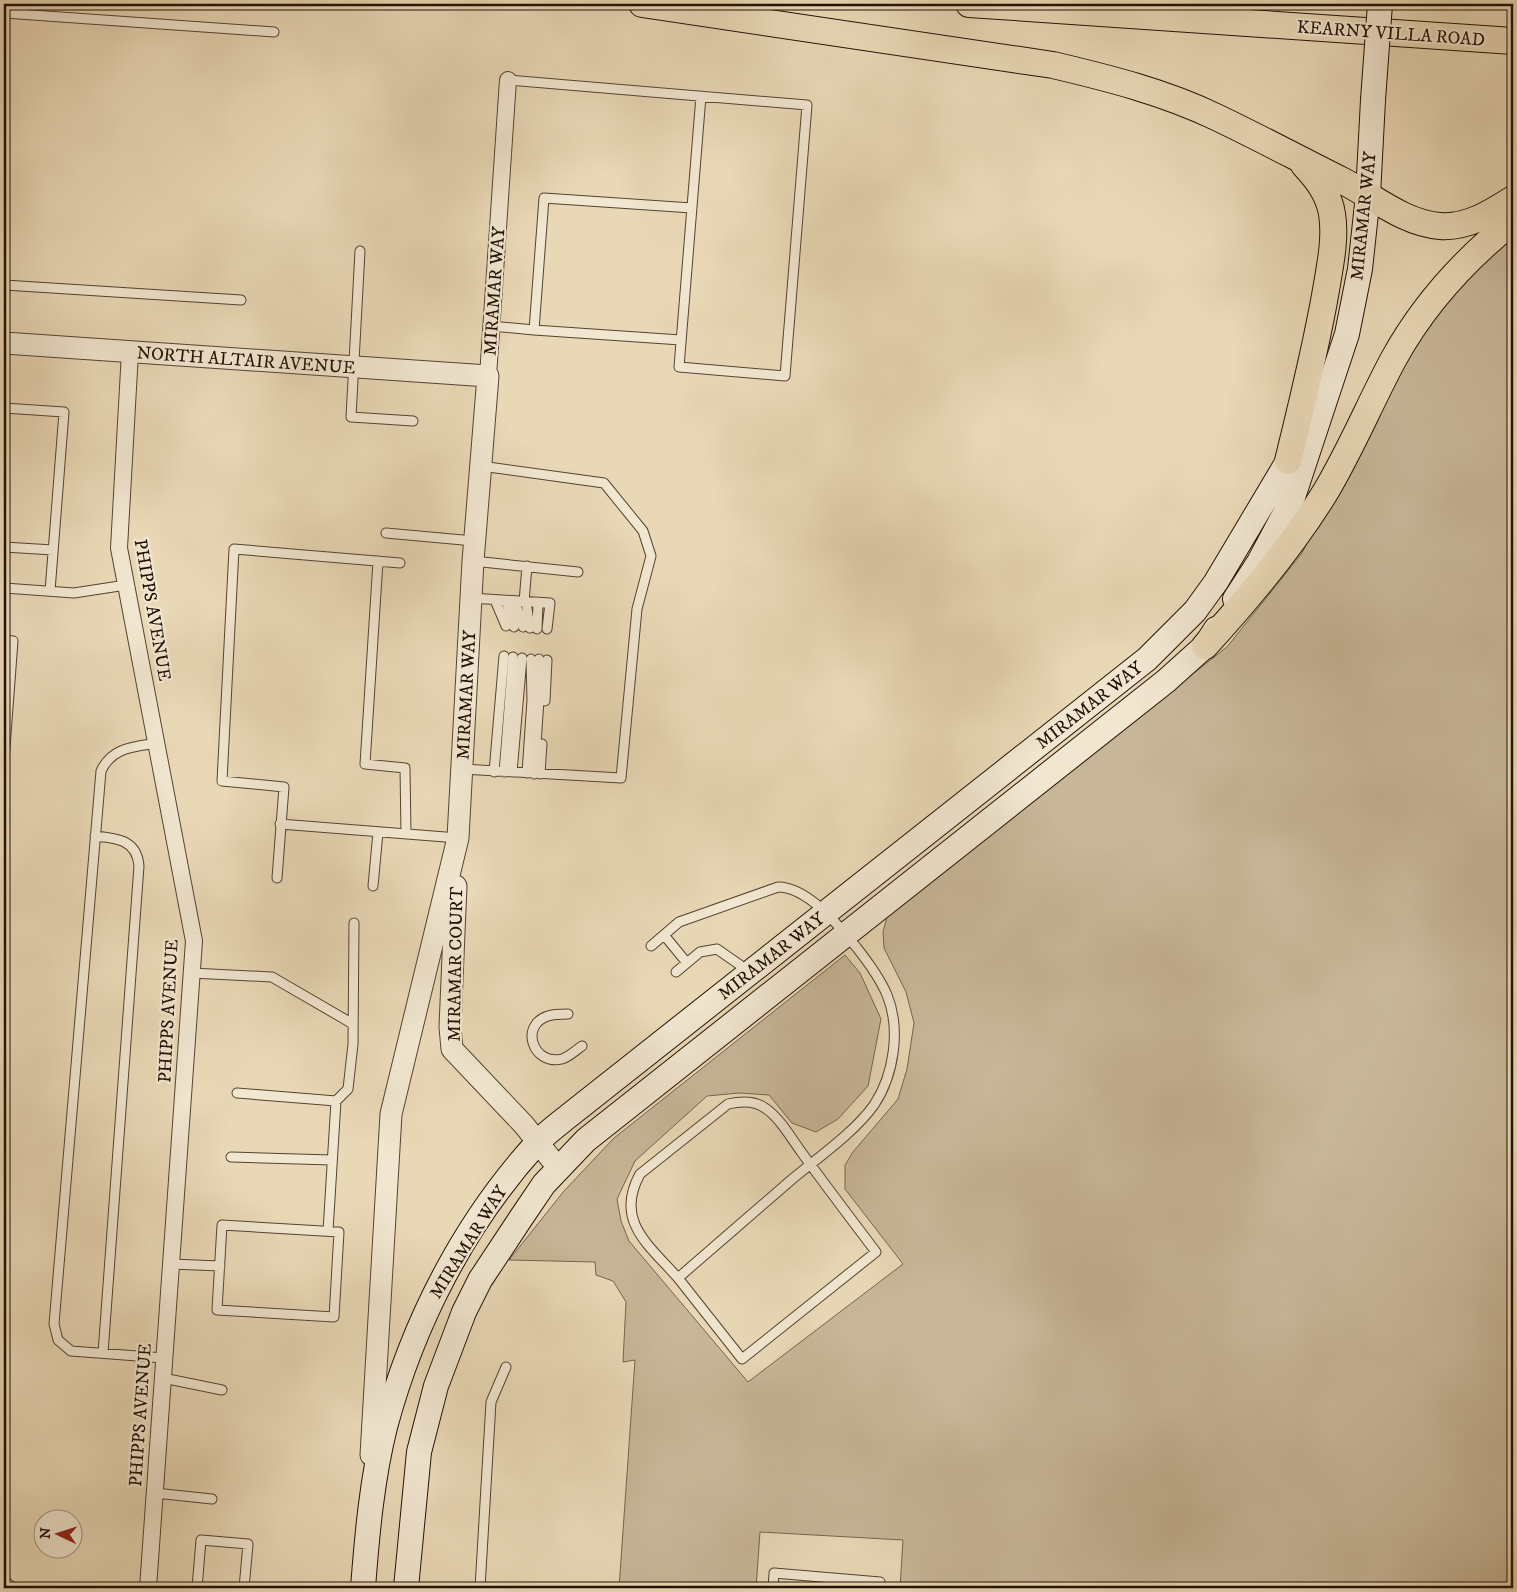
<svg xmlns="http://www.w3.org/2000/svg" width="1517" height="1592" viewBox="0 0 1517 1592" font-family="'IM FELL DW Pica',serif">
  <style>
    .grass { fill: #c7b698; stroke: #75644e }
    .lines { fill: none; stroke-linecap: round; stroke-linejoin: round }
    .service-casing { stroke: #544331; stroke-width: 11 }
    .minor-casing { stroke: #544331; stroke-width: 18 }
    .tertiary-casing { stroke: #544331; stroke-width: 23 }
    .secondary-casing { stroke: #231105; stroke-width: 26 }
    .primary-casing { stroke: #231105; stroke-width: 28 }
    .service { stroke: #f1e6d0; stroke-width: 9 }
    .minor { stroke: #f1e6d0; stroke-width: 16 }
    .tertiary { stroke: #f1e6d0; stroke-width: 21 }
    .secondary { stroke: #f1e6d0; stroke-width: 24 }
    .primary { stroke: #e9d8b6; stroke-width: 26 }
    .secondary-bridge-casing { stroke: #231105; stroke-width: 26; stroke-linecap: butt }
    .secondary-bridge { stroke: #f1e6d0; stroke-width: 24 }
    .labels { text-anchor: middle; stroke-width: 4.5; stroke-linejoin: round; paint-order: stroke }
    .street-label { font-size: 18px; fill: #231105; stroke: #f1e6d0 }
  </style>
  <rect width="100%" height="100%" fill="#e9d8b6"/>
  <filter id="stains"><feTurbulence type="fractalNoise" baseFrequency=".004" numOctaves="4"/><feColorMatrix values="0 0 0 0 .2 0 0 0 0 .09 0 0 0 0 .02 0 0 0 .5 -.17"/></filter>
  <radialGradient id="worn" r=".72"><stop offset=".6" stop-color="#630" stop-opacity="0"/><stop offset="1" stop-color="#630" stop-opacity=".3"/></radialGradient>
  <path class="grass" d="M 1513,238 L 1513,1588 L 900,1588 L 903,1540 L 760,1532 L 756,1588 L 619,1588 L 635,1360 L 623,1362 L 626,1302 L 613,1281 L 596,1275 L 595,1262 L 509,1260 L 564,1191 L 614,1138 L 845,955 L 860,973 L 881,1019 L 868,1086 L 838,1119 L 816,1132 L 792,1123 L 769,1095 L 739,1093 L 707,1096 L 635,1161 L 617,1199 L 621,1221 L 629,1241 L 748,1382 L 903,1264 L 845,1189 L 845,1165 L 853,1152 L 898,1099 L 907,1069 L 914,1023 L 906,992 L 884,948 L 883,932 L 888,913 L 1227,647 L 1302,553 L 1405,355 L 1464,274 Z"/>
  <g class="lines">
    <g class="service-casing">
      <path id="service" d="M 4,13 L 274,32
        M 508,80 L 807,105 L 785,376 L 679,367 L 701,96
        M 360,251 L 351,417 L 413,421
        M 4,285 L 241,300
        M 491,326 L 534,330
        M 681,340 L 534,330 L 544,198 L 692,208
        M 4,408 L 64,412 L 50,591
        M 386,533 L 474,541
        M 4,547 L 53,550
        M 378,561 L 365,764 L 405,768 L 406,834
        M 473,561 L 578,572
        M 4,588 L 74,593 L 126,585
        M 471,598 L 550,603 L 547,629
        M 495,600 L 506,626
        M 506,601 L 514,627
        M 515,601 L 523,627
        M 524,602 L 527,566
        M 526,602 L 530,628
        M 537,629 L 538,603
        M 4,640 L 13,641 L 4,761
        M 545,701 L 547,660
        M 157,743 C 134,747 112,747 101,771 L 54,1324 L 58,1340 L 71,1351 L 164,1358
        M 462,769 L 621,778 L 637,609 L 651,556 L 643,531 L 604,483 L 481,466
        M 494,772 L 504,656
        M 504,772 L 513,657
        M 512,772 L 522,658
        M 527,773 L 532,700 L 531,659
        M 534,774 L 539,700 L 539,659
        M 540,774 L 542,744
        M 280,824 L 458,838
        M 95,836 C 117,838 137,840 139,866 L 103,1353
        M 277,878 L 284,787 L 222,781 L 234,549 L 400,563
        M 373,886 L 378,832
        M 664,935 L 687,963
        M 651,946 L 679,922 L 778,887 C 808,887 839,926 857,948 C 868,962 880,978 887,995 C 901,1029 894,1075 874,1105 C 854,1133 816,1159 790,1181 C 753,1213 715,1246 678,1278 L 742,1359 L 876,1252 C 851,1219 826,1186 802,1153 C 791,1138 780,1118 765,1108 C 754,1100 741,1101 728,1104 L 640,1174 C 614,1221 649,1245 678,1278
        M 676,972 L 700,952 L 717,949 L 750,972
        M 191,973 L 272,977 L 353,1024
        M 568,1014 C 562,1014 554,1014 548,1016 C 519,1025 533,1066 562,1059 C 569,1057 576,1050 582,1046
        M 237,1093 L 336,1101
        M 231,1157 L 332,1160
        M 222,1225 L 339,1232 L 334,1317 L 217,1310 Z
        M 328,1231 L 336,1101 L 348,1089 L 353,1044 L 354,923
        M 171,1264 L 220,1266
        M 163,1378 L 222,1390
        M 155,1493 L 212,1499
        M 197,1588 L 201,1540 L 248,1544 L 244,1588
        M 480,1588 L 491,1402 L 506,1367
        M 773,1588 L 774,1573 L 880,1582 L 880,1588"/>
    </g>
    <g class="minor-casing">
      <path id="minor" d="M 130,352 L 119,548 L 194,941 L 148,1588
        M 488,376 L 508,80
        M 4,1585 L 8,1588"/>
    </g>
    <g class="tertiary-casing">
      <path id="tertiary" d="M 4,343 L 488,376 L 473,561 L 458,838 L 391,1114 L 371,1455
        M 456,886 L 450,1027 L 452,1049 L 524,1125 L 559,1169"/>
    </g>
    <g class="secondary-casing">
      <path id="secondary" d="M 1235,599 L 1259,562 L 1292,500 L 1347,334 L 1360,269 L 1368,195 L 1373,100
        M 363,1588 C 367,1535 372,1479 385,1427 C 413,1323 464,1223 537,1143 C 547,1132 560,1123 571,1114 L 1147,659 L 1195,611 L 1216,582 L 1288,461 L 1300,446
        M 406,1588 L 419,1452 L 436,1386 L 464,1312 L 480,1280 L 521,1218 L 544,1184 L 586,1140 L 1166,681 L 1205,646 L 1216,629"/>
    </g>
    <g class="primary-casing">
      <path id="primary" d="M 642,4 L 1053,65 C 1108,78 1164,92 1216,117 C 1258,137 1299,159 1341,180 C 1373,196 1403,223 1440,226 C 1467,228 1491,213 1513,199
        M 969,4 L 1513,41
        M 1288,461 C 1302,404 1316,348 1326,290 C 1330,266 1336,238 1332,214 C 1329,194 1317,179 1304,165
        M 1205,646 C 1249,598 1292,547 1326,491 C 1351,449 1370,403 1393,360 C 1423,305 1464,260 1513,221"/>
    </g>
    <use href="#service" class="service"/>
    <use href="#minor" class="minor"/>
    <use href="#tertiary" class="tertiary"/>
    <use href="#secondary" class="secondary"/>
    <use href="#primary" class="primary"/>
    <g class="secondary-bridge-casing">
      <path id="secondary-bridge" d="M 1373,100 L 1380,4"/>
    </g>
    <use href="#secondary-bridge" class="secondary-bridge"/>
  </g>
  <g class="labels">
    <g class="street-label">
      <text transform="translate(1391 33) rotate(4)" y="6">KEARNY VILLA ROAD</text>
      <text transform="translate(1363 216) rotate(-84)" y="6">MIRAMAR WAY</text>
      <text transform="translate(494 291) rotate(-86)" y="6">MIRAMAR WAY</text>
      <text transform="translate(246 360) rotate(4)" y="6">NORTH ALTAIR AVENUE</text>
      <text transform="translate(153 610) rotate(80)" y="6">PHIPPS AVENUE</text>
      <text transform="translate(466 695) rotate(-87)" y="6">MIRAMAR WAY</text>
      <text transform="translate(1089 705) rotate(-38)" y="6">MIRAMAR WAY</text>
      <text transform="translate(771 956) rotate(-38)" y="6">MIRAMAR WAY</text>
      <text transform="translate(455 964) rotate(-89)" y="6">MIRAMAR COURT</text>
      <text transform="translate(168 1011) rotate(-87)" y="6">PHIPPS AVENUE</text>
      <text transform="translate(468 1242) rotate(-58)" y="6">MIRAMAR WAY</text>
      <text transform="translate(140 1415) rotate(-86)" y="6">PHIPPS AVENUE</text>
    </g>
  </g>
  <rect width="1517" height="1592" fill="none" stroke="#e9d8b6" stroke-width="20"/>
  <rect x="5" y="5" width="1507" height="1582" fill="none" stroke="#231105" stroke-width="2.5"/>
  <rect x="10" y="10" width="1497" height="1572" fill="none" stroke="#231105"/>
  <g transform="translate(58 1534) rotate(274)"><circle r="24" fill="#f1e6d0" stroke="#9f917f"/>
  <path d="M0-4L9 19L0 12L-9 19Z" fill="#8f2418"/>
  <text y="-8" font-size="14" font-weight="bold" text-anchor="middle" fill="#231105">N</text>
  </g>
  <rect width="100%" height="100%" filter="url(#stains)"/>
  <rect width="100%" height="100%" fill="url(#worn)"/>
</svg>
